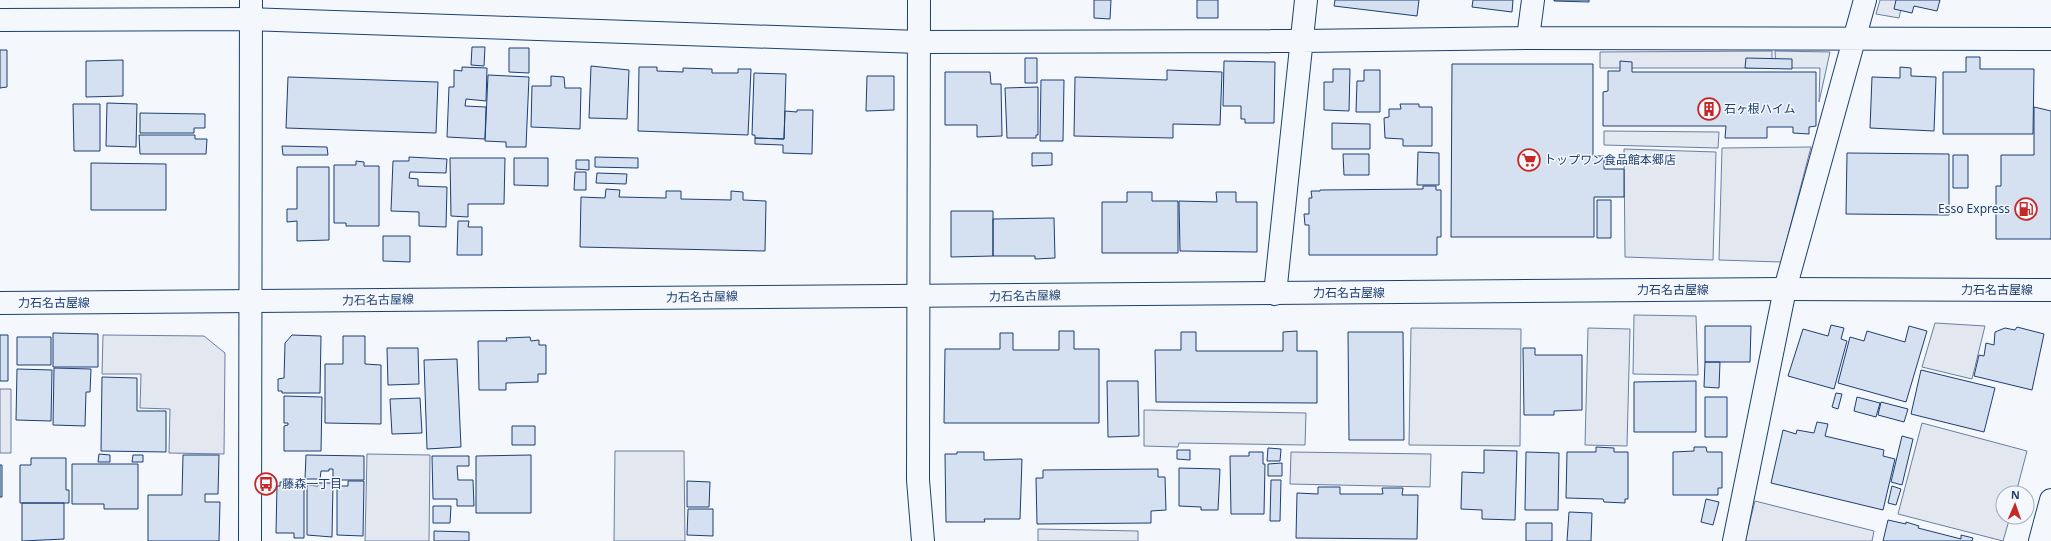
<svg xmlns="http://www.w3.org/2000/svg" width="2051" height="541" viewBox="0 0 2051 541" font-family="'Noto Sans','Noto Sans JP',sans-serif">
  <style>
    .green { fill: #e3e9f0; stroke: #687fa3 }
    .parking { fill: #e3e8f0; stroke: #687fa3 }
    .building { fill: #d5e0f0; stroke: #1d3f73 }
    .lines { fill: none; stroke-linecap: round; stroke-linejoin: round }
    .minor-casing { stroke: #1d3f73; stroke-width: 24 }
    .tertiary-casing { stroke: #1d3f73; stroke-width: 24 }
    .primary-casing { stroke: #1d3f73; stroke-width: 24 }
    .minor { stroke: #f4f7fb; stroke-width: 22 }
    .tertiary { stroke: #f4f7fb; stroke-width: 22 }
    .primary { stroke: #f4f7fb; stroke-width: 22 }
    .labels { text-anchor: middle; stroke-width: 3; stroke-linejoin: round; paint-order: stroke }
    .poi-label { font-size: 12px; fill: #1d3f73; stroke: #f4f7fb; text-anchor: start }
    .street-label { font-size: 12px; fill: #1d3f73; stroke: #f4f7fb }
  </style>
  <rect width="100%" height="100%" fill="#f4f7fb"/>
  <path class="green" d="M 1775,51 L 1830,52 L 1819,102 L 1820,68 L 1776,68 Z
    M 1604,131 L 1719,132 L 1718,148 L 1604,145 Z"/>
  <path class="parking" d="M 1880,0 L 1903,0 L 1899,18 L 1876,14 Z
    M 1772,51 L 1772,68 L 1600,68 L 1600,52 Z
    M 1811,147 L 1781,262 L 1719,260 L 1722,148 Z
    M 1624,149 L 1716,152 L 1713,260 L 1625,257 Z
    M 1634,315 L 1696,316 L 1698,375 L 1633,374 Z
    M 1935,323 L 1985,326 L 1972,379 L 1922,367 Z
    M 1411,328 L 1521,329 L 1520,446 L 1409,445 Z
    M 1588,328 L 1630,329 L 1627,446 L 1585,445 Z
    M 103,335 L 204,336 L 225,353 L 224,454 L 169,453 L 170,409 L 140,408 L 141,374 L 102,374 Z
    M 0,389 L 11,389 L 11,453 L 0,453 Z
    M 1144,410 L 1306,413 L 1305,445 L 1179,443 L 1178,447 L 1144,446 Z
    M 1922,423 L 2027,451 L 2016,493 L 2003,493 L 2003,517 L 2010,517 L 2003,541 L 1898,514 Z
    M 615,451 L 684,451 L 685,541 L 614,541 Z
    M 1291,452 L 1431,454 L 1430,487 L 1290,484 Z
    M 367,454 L 430,455 L 429,541 L 365,541 Z
    M 1755,501 L 1874,531 L 1872,541 L 1745,541 Z
    M 1038,529 L 1138,531 L 1138,541 L 1038,541 Z"/>
  <path class="building" d="M 1094,0 L 1111,0 L 1110,19 L 1094,18 Z
    M 1197,0 L 1218,0 L 1218,18 L 1197,18 Z
    M 1335,0 L 1419,0 L 1417,16 L 1334,6 Z
    M 1473,0 L 1513,0 L 1512,12 L 1472,7 Z
    M 1554,0 L 1589,0 L 1589,2 L 1554,1 Z
    M 1896,0 L 1940,0 L 1937,11 L 1914,6 L 1912,13 L 1894,9 Z
    M 472,47 L 485,47 L 484,66 L 471,65 Z
    M 509,48 L 529,48 L 529,73 L 509,72 Z
    M 0,50 L 7,50 L 7,87 L 0,88 Z
    M 1966,57 L 1980,57 L 1980,69 L 2034,69 L 2033,134 L 1943,134 L 1943,72 L 1966,72 Z
    M 1025,58 L 1037,58 L 1037,83 L 1025,83 Z
    M 1746,58 L 1792,59 L 1792,69 L 1745,68 Z
    M 123,60 L 123,96 L 86,97 L 86,61 Z
    M 1224,61 L 1275,62 L 1274,123 L 1245,123 L 1245,119 L 1241,119 L 1241,106 L 1223,106 Z
    M 1620,61 L 1632,62 L 1632,72 L 1816,72 L 1816,126 L 1809,127 L 1809,134 L 1793,133 L 1793,127 L 1767,127 L 1767,138 L 1725,138 L 1726,126 L 1603,126 L 1603,92 L 1608,91 L 1608,71 L 1620,71 Z
    M 1452,64 L 1593,64 L 1593,156 L 1604,156 L 1604,169 L 1624,169 L 1624,197 L 1594,197 L 1594,237 L 1451,237 Z
    M 591,66 L 629,70 L 627,119 L 589,118 Z
    M 462,67 L 487,68 L 486,101 L 466,99 L 465,106 L 486,107 L 485,139 L 447,137 L 449,87 L 454,87 L 454,70 L 462,71 Z
    M 639,67 L 657,67 L 657,71 L 683,72 L 683,68 L 712,69 L 712,73 L 738,73 L 738,69 L 751,69 L 748,135 L 638,131 Z
    M 1900,67 L 1911,68 L 1911,76 L 1936,77 L 1934,131 L 1870,128 L 1872,77 L 1900,78 Z
    M 1333,69 L 1350,69 L 1349,111 L 1324,110 L 1324,82 L 1333,82 Z
    M 1167,70 L 1222,72 L 1220,125 L 1173,124 L 1173,138 L 1074,136 L 1075,77 L 1167,80 Z
    M 1364,70 L 1380,70 L 1380,112 L 1356,112 L 1357,81 L 1364,81 Z
    M 945,72 L 990,72 L 991,84 L 1001,84 L 1002,136 L 977,137 L 977,125 L 945,125 Z
    M 754,73 L 786,74 L 784,139 L 755,138 L 755,135 L 752,135 Z
    M 488,75 L 529,77 L 526,147 L 506,147 L 506,142 L 485,141 Z
    M 551,76 L 564,77 L 565,88 L 581,88 L 580,129 L 531,127 L 532,86 L 551,86 Z
    M 867,76 L 894,76 L 894,110 L 866,111 Z
    M 288,77 L 438,82 L 436,133 L 286,128 Z
    M 1041,80 L 1064,80 L 1063,141 L 1040,141 Z
    M 1038,87 L 1038,135 L 1036,135 L 1036,138 L 1007,138 L 1005,88 Z
    M 107,103 L 137,104 L 136,147 L 106,146 Z
    M 73,104 L 100,104 L 100,151 L 74,151 Z
    M 1400,104 L 1419,104 L 1419,107 L 1432,107 L 1432,146 L 1403,146 L 1403,139 L 1385,138 L 1384,118 L 1389,117 L 1389,109 L 1401,109 Z
    M 2034,107 L 2051,111 L 2051,239 L 1996,239 L 1996,186 L 2001,186 L 2001,155 L 2034,155 Z
    M 797,110 L 813,110 L 812,154 L 783,153 L 783,145 L 755,144 L 755,138 L 784,139 L 785,111 L 797,112 Z
    M 140,113 L 205,114 L 205,128 L 194,128 L 194,133 L 140,133 Z
    M 1332,123 L 1370,124 L 1370,149 L 1332,149 Z
    M 139,135 L 195,135 L 195,139 L 207,139 L 206,154 L 140,154 Z
    M 282,146 L 327,147 L 328,155 L 283,155 Z
    M 1418,152 L 1439,153 L 1439,185 L 1417,185 Z
    M 1032,153 L 1052,153 L 1052,165 L 1032,166 Z
    M 1847,153 L 1949,154 L 1949,215 L 1846,214 Z
    M 1343,154 L 1369,154 L 1369,175 L 1344,175 Z
    M 1953,155 L 1968,155 L 1968,188 L 1953,188 Z
    M 409,157 L 447,159 L 446,173 L 410,172 L 409,178 L 418,179 L 418,186 L 447,187 L 446,227 L 419,226 L 419,212 L 391,211 L 393,161 L 409,161 Z
    M 595,157 L 638,158 L 638,168 L 595,167 Z
    M 450,158 L 505,158 L 504,204 L 468,204 L 468,217 L 451,216 Z
    M 514,158 L 548,158 L 548,186 L 514,185 Z
    M 576,160 L 589,160 L 589,170 L 576,169 Z
    M 356,161 L 364,162 L 364,166 L 379,166 L 379,226 L 346,226 L 346,223 L 334,223 L 334,165 L 356,165 Z
    M 91,163 L 166,164 L 166,210 L 91,210 Z
    M 297,167 L 329,167 L 329,240 L 297,241 L 297,221 L 287,222 L 287,209 L 297,209 Z
    M 575,172 L 586,172 L 586,190 L 574,190 Z
    M 597,173 L 627,174 L 626,184 L 596,183 Z
    M 1423,186 L 1436,186 L 1436,190 L 1441,190 L 1441,237 L 1437,237 L 1437,255 L 1309,255 L 1309,225 L 1305,225 L 1304,214 L 1309,214 L 1309,198 L 1312,198 L 1311,191 L 1320,191 L 1320,190 L 1423,189 Z
    M 606,189 L 620,190 L 619,197 L 666,198 L 666,191 L 681,191 L 681,199 L 731,200 L 731,191 L 743,192 L 743,200 L 766,201 L 765,251 L 580,247 L 581,197 L 605,198 Z
    M 1127,192 L 1152,192 L 1152,201 L 1178,201 L 1178,253 L 1102,253 L 1102,202 L 1127,202 Z
    M 1216,192 L 1236,192 L 1236,202 L 1257,202 L 1257,252 L 1180,251 L 1179,201 L 1217,202 Z
    M 1597,200 L 1611,200 L 1611,238 L 1597,238 Z
    M 951,211 L 993,211 L 993,256 L 951,257 Z
    M 1054,218 L 1055,258 L 1035,259 L 1035,256 L 993,256 L 993,219 Z
    M 458,221 L 469,221 L 468,227 L 482,227 L 482,255 L 457,255 Z
    M 383,236 L 410,236 L 410,262 L 383,261 Z
    M 1831,325 L 1844,328 L 1841,339 L 1847,341 L 1834,389 L 1788,376 L 1803,329 L 1828,336 Z
    M 1705,326 L 1751,326 L 1750,362 L 1705,362 Z
    M 1909,326 L 1927,331 L 1906,402 L 1838,383 L 1850,337 L 1864,341 L 1867,331 L 1905,342 Z
    M 2017,327 L 2044,334 L 2032,390 L 1974,376 L 1979,355 L 1984,356 L 1986,343 L 1994,345 L 1995,332 L 2005,328 L 2015,330 Z
    M 1059,331 L 1074,331 L 1074,349 L 1099,349 L 1099,423 L 944,423 L 945,349 L 1000,349 L 1000,333 L 1013,333 L 1013,350 L 1059,350 Z
    M 1297,331 L 1297,351 L 1317,351 L 1317,403 L 1156,402 L 1155,350 L 1181,350 L 1181,332 L 1196,332 L 1196,351 L 1283,351 L 1283,332 Z
    M 1348,332 L 1403,332 L 1404,440 L 1349,440 Z
    M 53,333 L 98,334 L 98,367 L 53,367 Z
    M 0,335 L 8,335 L 8,381 L 0,381 Z
    M 292,335 L 321,336 L 320,393 L 282,393 L 282,391 L 278,391 L 278,379 L 284,378 L 285,343 Z
    M 343,336 L 365,336 L 365,364 L 381,365 L 381,424 L 325,423 L 325,364 L 343,364 Z
    M 17,337 L 51,337 L 51,365 L 17,365 Z
    M 530,337 L 531,341 L 539,340 L 539,345 L 546,345 L 546,374 L 538,374 L 538,382 L 506,383 L 506,390 L 479,390 L 478,341 L 507,341 L 506,338 Z
    M 387,348 L 418,348 L 419,384 L 388,385 Z
    M 1523,348 L 1535,348 L 1535,355 L 1582,355 L 1582,410 L 1554,411 L 1554,415 L 1524,415 Z
    M 457,359 L 461,447 L 427,449 L 424,360 Z
    M 1705,362 L 1720,362 L 1719,388 L 1704,387 Z
    M 54,368 L 91,369 L 90,392 L 86,392 L 85,426 L 53,425 Z
    M 17,369 L 52,370 L 51,421 L 16,420 Z
    M 1921,370 L 1995,388 L 1984,432 L 1911,414 Z
    M 102,377 L 137,378 L 137,411 L 166,411 L 166,452 L 101,451 Z
    M 1107,381 L 1138,381 L 1139,436 L 1108,437 Z
    M 1696,381 L 1696,432 L 1634,432 L 1634,382 Z
    M 1836,393 L 1842,394 L 1838,409 L 1832,407 Z
    M 284,396 L 322,397 L 321,451 L 284,451 L 284,426 L 288,425 L 288,423 L 284,423 Z
    M 1705,397 L 1727,397 L 1727,437 L 1705,437 Z
    M 1857,397 L 1880,403 L 1876,417 L 1854,411 Z
    M 420,398 L 422,433 L 392,434 L 390,399 Z
    M 1881,402 L 1908,409 L 1904,422 L 1878,415 Z
    M 1817,422 L 1828,424 L 1825,436 L 1884,450 L 1883,456 L 1895,459 L 1883,510 L 1771,483 L 1783,430 L 1796,434 L 1797,430 L 1814,433 Z
    M 512,426 L 535,426 L 535,445 L 512,445 Z
    M 1902,436 L 1913,439 L 1902,485 L 1891,482 Z
    M 1596,447 L 1614,448 L 1614,452 L 1628,452 L 1628,499 L 1625,499 L 1625,503 L 1604,502 L 1603,499 L 1566,498 L 1567,452 L 1596,452 Z
    M 1694,447 L 1706,447 L 1707,452 L 1722,452 L 1722,488 L 1718,488 L 1718,495 L 1673,495 L 1673,452 L 1694,451 Z
    M 1268,448 L 1281,449 L 1280,461 L 1267,461 Z
    M 1177,450 L 1190,450 L 1190,460 L 1177,459 Z
    M 1484,450 L 1517,451 L 1515,520 L 1482,519 L 1482,510 L 1461,509 L 1462,472 L 1484,473 Z
    M 957,452 L 984,452 L 984,460 L 1022,459 L 1020,519 L 984,519 L 985,522 L 946,522 L 945,454 L 957,454 Z
    M 1249,452 L 1263,452 L 1263,464 L 1265,464 L 1264,514 L 1231,514 L 1230,456 L 1249,456 Z
    M 1526,452 L 1559,453 L 1558,510 L 1525,510 Z
    M 99,454 L 110,455 L 110,462 L 98,462 Z
    M 133,455 L 143,455 L 143,462 L 132,462 Z
    M 183,455 L 219,455 L 218,494 L 205,494 L 205,502 L 220,502 L 219,541 L 148,541 L 148,495 L 182,495 Z
    M 306,455 L 364,456 L 364,480 L 333,480 L 333,469 L 329,469 L 329,471 L 321,471 L 320,479 L 305,479 Z
    M 531,455 L 531,513 L 476,513 L 476,456 Z
    M 432,456 L 469,456 L 469,466 L 457,466 L 458,480 L 473,480 L 474,506 L 457,506 L 457,499 L 433,499 Z
    M 31,458 L 66,458 L 66,490 L 69,490 L 69,503 L 20,503 L 20,465 L 31,465 Z
    M 1282,463 L 1282,476 L 1268,476 L 1268,464 Z
    M 72,464 L 138,464 L 138,509 L 104,509 L 104,504 L 72,504 Z
    M 0,465 L 2,465 L 2,497 L 0,497 Z
    M 1179,468 L 1220,469 L 1218,510 L 1201,510 L 1201,507 L 1179,506 Z
    M 1158,469 L 1158,477 L 1165,477 L 1166,510 L 1151,511 L 1151,523 L 1037,524 L 1036,478 L 1043,478 L 1043,470 Z
    M 1271,480 L 1281,480 L 1280,521 L 1270,521 Z
    M 348,481 L 364,481 L 363,536 L 337,535 L 337,486 L 348,486 Z
    M 687,481 L 710,482 L 709,507 L 687,507 Z
    M 280,482 L 304,483 L 304,538 L 294,538 L 294,533 L 276,533 L 277,486 L 280,486 Z
    M 318,483 L 333,483 L 332,537 L 307,535 L 307,485 L 318,486 Z
    M 1892,486 L 1901,489 L 1896,505 L 1888,503 Z
    M 1318,487 L 1340,487 L 1340,494 L 1383,494 L 1382,488 L 1403,488 L 1402,495 L 1418,495 L 1417,539 L 1296,538 L 1297,493 L 1318,494 Z
    M 1706,499 L 1719,502 L 1713,525 L 1701,522 Z
    M 22,503 L 64,503 L 64,539 L 22,541 Z
    M 433,506 L 451,506 L 450,523 L 433,523 Z
    M 688,509 L 713,509 L 713,536 L 687,535 Z
    M 1569,512 L 1592,513 L 1591,541 L 1567,541 Z
    M 1888,520 L 1906,524 L 1906,522 L 1919,526 L 1918,528 L 1961,539 L 1961,535 L 1973,538 L 1972,541 L 1883,541 Z
    M 1526,523 L 1552,523 L 1552,541 L 1526,541 Z
    M 434,531 L 469,532 L 469,541 L 434,541 Z"/>
  <g class="lines">
    <g class="minor-casing">
      <path id="minor" d="M 919,0 L 918,480 L 923,541
        M 0,20 L 250,19 L 919,42 L 1301,41 L 1528,38 L 2051,39
        M 1528,38 L 1533,0
        M 1275,294 L 1306,0
        M 1734,541 L 1785,289 L 1865,0"/>
    </g>
    <g class="tertiary-casing">
      <path id="tertiary" d="M 250,541 L 251,0"/>
    </g>
    <g class="primary-casing">
      <path id="primary" d="M 0,303 L 1785,289 L 2051,290
        M 2040,541 L 2051,500"/>
    </g>
    <use href="#minor" class="minor"/>
    <use href="#tertiary" class="tertiary"/>
    <use href="#primary" class="primary"/>
  </g>
  <defs>
    <g id="building-ring" transform="scale(1.15)"><circle r="9.5" fill="#f4f7fb" stroke="#c62828" stroke-width="1.5"/><path d="M-4-6H4V6H1V3H-1V6H-4ZM-2.5-4.3h1.7v1.8h-1.7ZM.8-4.3h1.7v1.8H.8ZM-2.5-1h1.7V.8h-1.7ZM.8-1h1.7V.8H.8Z" fill="#c62828"/></g>
    <g id="supermarket-ring" transform="scale(1.15)"><circle r="9.5" fill="#f4f7fb" stroke="#c62828" stroke-width="1.5"/><path d="M-6-5.5h2.5l.6 2H6L4.5 2H-2.5L-4.4-4H-6ZM-1.5 3.2a1.3 1.3 0 1 0 .1 0ZM3 3.2a1.3 1.3 0 1 0 .1 0Z" fill="#c62828"/></g>
    <g id="fuel-ring" transform="scale(1.15)"><circle r="9.5" fill="#f4f7fb" stroke="#c62828" stroke-width="1.5"/><path d="M-5.5-6h7V0h2V4h1.3V-2.5L3-4.5l.8-.8L6-3V5H2.5V1h-1V6h-7ZM-4.2-4.7v3.2H.2V-4.7Z" fill="#c62828"/></g>
    <g id="bus-ring" transform="scale(1.15)"><circle r="9.5" fill="#f4f7fb" stroke="#c62828" stroke-width="1.5"/><path d="M-5-6H5V4H4V6H2V4H-2V6H-4V4H-5ZM-3.5-4V0h7V-4ZM-3.5 1.2v1.5H-2V1.2ZM2 1.2v1.5H3.5V1.2Z" fill="#c62828"/></g>
  </defs>
  <g fill-rule="evenodd">
    <use href="#building-ring" x="1709" y="109"/>
    <use href="#supermarket-ring" x="1529" y="160"/>
    <use href="#fuel-ring" x="2026" y="209"/>
    <use href="#bus-ring" x="266" y="484"/>
  </g>
  <g class="labels">
    <g class="poi-label">
      <text x="1724" y="113">石ヶ根ハイム</text>
      <text x="1544" y="164">トップワン食品館本郷店</text>
      <text x="2010" y="213" text-anchor="end">Esso Express</text>
      <text x="282" y="488">藤森一丁目</text>
    </g>
    <g class="street-label">
      <text x="1673" y="294">力石名古屋線</text>
      <text x="1997" y="294">力石名古屋線</text>
      <text x="1349" y="297">力石名古屋線</text>
      <text transform="translate(1025 296) rotate(-1)" y="4">力石名古屋線</text>
      <text transform="translate(702 297) rotate(-1)" y="4">力石名古屋線</text>
      <text transform="translate(378 300) rotate(-1)" y="4">力石名古屋線</text>
      <text x="54" y="307">力石名古屋線</text>
    </g>
  </g>
  <g transform="translate(2015 505) rotate(2)"><circle r="19" fill="#f4f7fb" stroke="#9eadc5"/>
  <path d="M0-3L7 15L0 10L-7 15Z" fill="#c62828"/>
  <text y="-6" font-size="11" font-weight="bold" text-anchor="middle" fill="#1d3f73">N</text>
  </g>
</svg>
